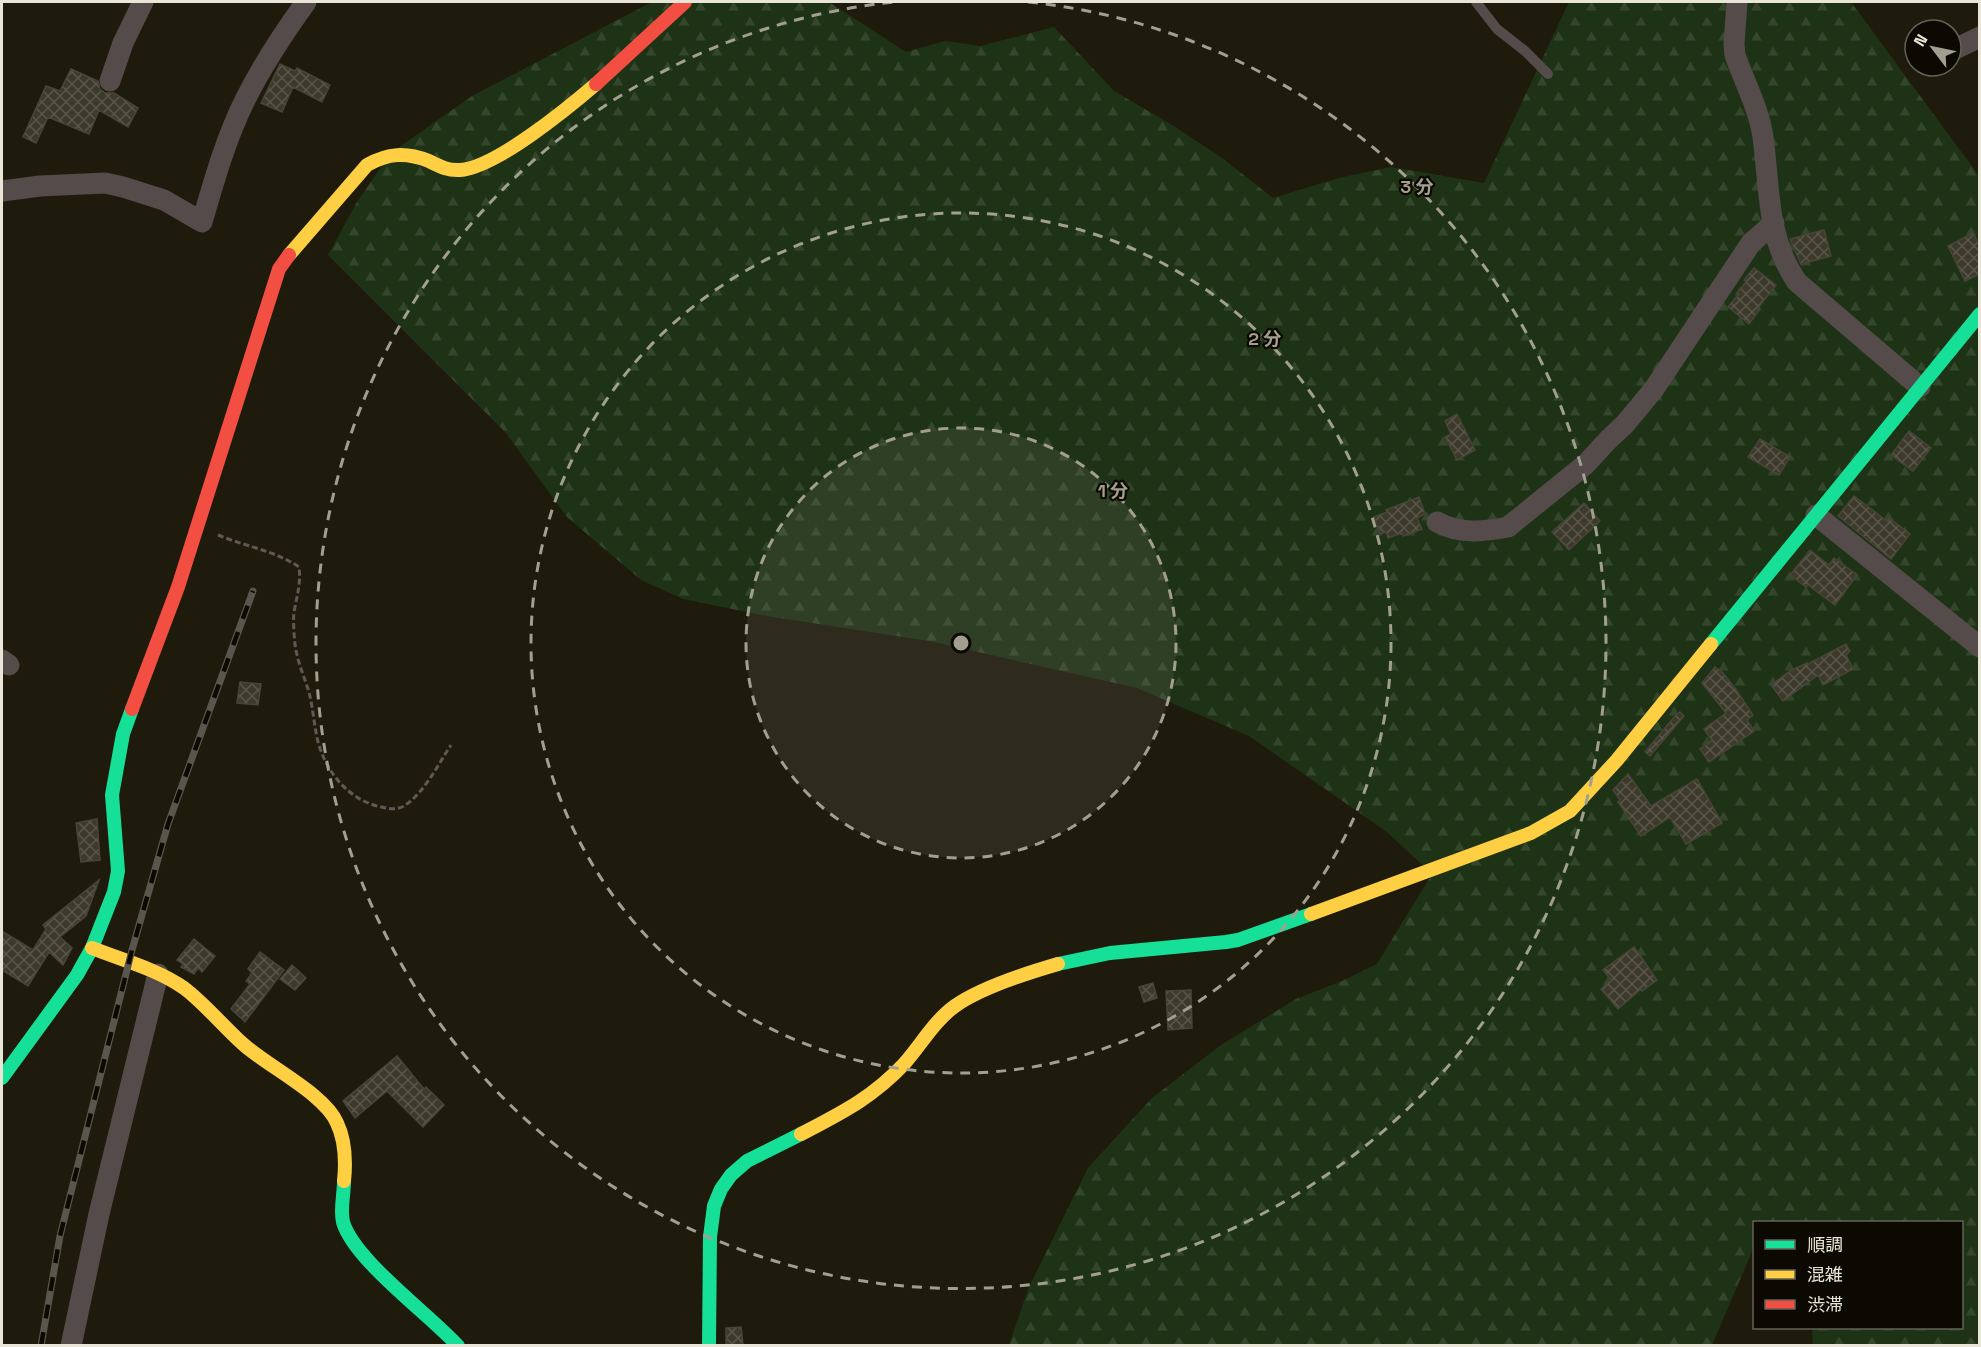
<svg xmlns="http://www.w3.org/2000/svg" width="1981" height="1347" viewBox="0 0 1981 1347" font-family="'Space Grotesk','Noto Sans JP',sans-serif">
  <style>
    .forest { fill: url(#forest-firs) }
    .building { fill: url(#building-cross-hatch); stroke: #474439; stroke-width: 1.5 }
    .lines { fill: none; stroke-linecap: round; stroke-linejoin: round }
    .path { stroke: #5f5854; stroke-width: 3; stroke-dasharray: 6 3; stroke-linecap: butt }
    .lane { stroke: #544b4a; stroke-width: 10 }
    .street { stroke: #544b4a; stroke-width: 21 }
    .fast { stroke: #16e098; stroke-width: 14 }
    .slow { stroke: #ffcf43; stroke-width: 14 }
    .jam { stroke: #f24e42; stroke-width: 14 }
    .rail-casing { stroke: #5a564e; stroke-width: 7 }
    .rail { stroke: #0c0902; stroke-width: 4.5; stroke-dasharray: 14; stroke-linecap: butt }
    .ring { fill: none; stroke: #a29f90; stroke-width: 3; stroke-dasharray: 10 8 }
    .centre { fill: #a29f90; stroke: #0c0902; stroke-width: 3 }
    .ring-label { font-size: 18px; text-anchor: middle; font-weight: bold; fill: #a29f90; stroke: #0c0902; stroke-width: 4.5; stroke-linejoin: round; paint-order: stroke }
  </style>
  <defs>
    <pattern id="forest-firs" width="22" height="20" patternUnits="userSpaceOnUse" patternTransform="scale(1.5)"><rect width="22" height="20" fill="#1e3316"/><path d="M5 1l3.5 6h-7zM16 11l3.5 6h-7z" fill="#34472c"/></pattern>
    <pattern id="building-cross-hatch" width="8" height="8" patternUnits="userSpaceOnUse" patternTransform="scale(1.5)"><rect width="8" height="8" fill="#3d3a2c"/><path d="M0 0l8 8M0 8l8-8" fill="none" stroke="#59564a"/></pattern>
  </defs>
  <rect width="100%" height="100%" fill="#1e1b0d"/>
  <path class="forest" d="M 652,2 L 829,2 L 906,52 L 945,41 L 981,46 L 1054,27 L 1114,91 L 1172,125 L 1222,158 L 1273,198 L 1339,178 L 1391,167 L 1484,183 L 1569,2 L 1851,2 L 1979,176 L 1979,1345 L 1813,1345 L 1812,1328 L 1962,1328 L 1962,1222 L 1754,1222 L 1754,1247 L 1712,1345 L 1009,1345 L 1029,1287 L 1088,1168 L 1152,1098 L 1221,1045 L 1296,999 L 1342,981 L 1377,964 L 1432,874 L 1387,832 L 1249,736 L 1137,688 L 929,641 L 767,616 L 683,599 L 641,580 L 567,517 L 506,433 L 328,255 L 357,202 L 391,153 L 472,96 Z"/>
  <path class="building" d="M 280,64 L 295,71 L 297,68 L 330,85 L 322,102 L 293,87 L 282,112 L 261,103 Z
    M 71,69 L 98,81 L 100,89 L 105,93 L 114,93 L 138,108 L 128,127 L 99,110 L 89,134 L 48,117 L 36,143 L 23,137 L 46,86 L 60,91 Z
    M 1824,230 L 1831,256 L 1801,264 L 1790,239 Z
    M 1973,233 L 1980,247 L 1980,274 L 1965,281 L 1948,246 Z
    M 1754,268 L 1776,285 L 1758,308 L 1760,309 L 1749,324 L 1728,307 L 1739,294 L 1737,293 L 1746,282 L 1744,280 Z
    M 1457,414 L 1475,450 L 1457,460 L 1445,437 L 1451,434 L 1445,421 Z
    M 1909,431 L 1931,448 L 1913,471 L 1891,455 Z
    M 1760,439 L 1790,457 L 1779,475 L 1748,457 Z
    M 1854,496 L 1887,521 L 1889,518 L 1910,534 L 1891,559 L 1838,516 Z
    M 1419,497 L 1425,514 L 1417,518 L 1422,529 L 1403,536 L 1402,533 L 1388,538 L 1386,532 L 1381,534 L 1374,517 L 1387,512 L 1386,510 Z
    M 1584,503 L 1600,521 L 1569,550 L 1552,532 Z
    M 1810,550 L 1829,565 L 1834,558 L 1857,575 L 1835,605 L 1808,585 L 1806,587 L 1790,575 Z
    M 1846,644 L 1850,651 L 1846,655 L 1853,669 L 1823,685 L 1818,675 L 1783,701 L 1771,685 L 1790,671 L 1807,663 L 1808,664 Z
    M 1715,667 L 1722,672 L 1735,688 L 1753,715 L 1747,720 L 1754,731 L 1709,762 L 1700,749 L 1712,741 L 1704,729 L 1726,713 L 1702,683 Z
    M 240,682 L 261,684 L 258,705 L 237,703 Z
    M 1680,712 L 1684,716 L 1650,756 L 1645,752 L 1675,716 Z
    M 1628,774 L 1651,806 L 1697,779 L 1722,823 L 1686,844 L 1670,817 L 1641,836 L 1618,802 L 1620,800 L 1613,790 Z
    M 97,819 L 100,860 L 81,862 L 76,823 Z
    M 99,880 L 86,916 L 60,937 L 72,948 L 63,965 L 49,952 L 28,986 L 2,970 L 2,931 L 33,950 L 46,929 L 43,925 Z
    M 194,939 L 215,956 L 202,972 L 198,968 L 194,974 L 181,967 L 183,964 L 177,960 Z
    M 1634,947 L 1657,980 L 1642,991 L 1641,989 L 1618,1009 L 1601,989 L 1611,980 L 1603,970 Z
    M 260,952 L 284,970 L 245,1022 L 231,1009 L 250,984 L 246,981 L 252,973 L 248,969 Z
    M 292,965 L 306,978 L 295,990 L 280,979 Z
    M 1153,983 L 1157,998 L 1144,1002 L 1139,987 Z
    M 1191,990 L 1192,1028 L 1168,1030 L 1166,991 Z
    M 397,1056 L 424,1089 L 426,1087 L 444,1105 L 423,1127 L 387,1091 L 355,1118 L 343,1101 Z
    M 741,1327 L 743,1344 L 726,1346 L 726,1328 Z"/>
  <g class="lines">
    <path class="path" d="M 218,535 C 244,546 276,551 299,567 C 301,583 297,596 294,612 C 293,622 294,634 295,644 C 297,661 304,676 309,692 C 313,708 314,725 318,742 C 326,771 347,798 377,806 C 386,808 395,811 404,806 C 425,792 437,766 451,745"/>
    <path class="lane" d="M 1476,2 L 1497,29 L 1525,51 L 1548,74"/>
    <path class="street" d="M 1737,2 L 1734,44 L 1735,55 C 1744,81 1759,109 1763,137 C 1770,188 1766,237 1797,282 L 1920,387
      M 1955,49 L 1980,37
      M 110,81 L 123,43 L 143,2
      M 2,191 L 40,186 L 105,183 L 123,187 L 164,200 L 202,222 C 214,181 226,138 245,100 C 261,68 285,31 306,2
      M 1816,515 L 1980,647
      M 1437,522 C 1459,534 1483,532 1508,527 L 1586,464 L 1608,440 L 1625,424 L 1654,389 L 1751,243 L 1774,223
      M 2,660 L 9,665
      M 71,1346 L 99,1214 L 158,974"/>
    <path class="fast" d="M 1711,644 L 1980,314
      M 1058,964 L 1110,953 L 1226,942 L 1238,940 L 1311,914
      M 2,1078 L 77,975 L 92,948 L 114,892 L 118,871 L 112,795 L 123,734 L 132,709
      M 344,1181 C 344,1194 340,1210 343,1222 C 354,1260 429,1314 458,1346
      M 709,1346 L 710,1237 L 714,1206 L 721,1189 L 731,1175 L 747,1161 L 801,1134"/>
    <path class="slow" d="M 289,255 L 367,165 C 388,153 406,152 429,161 C 439,166 448,171 460,170 C 495,168 568,108 596,84
      M 1311,914 L 1531,833 L 1570,811 L 1617,760 L 1711,644
      M 92,948 C 122,960 157,969 184,988 C 204,1003 224,1027 243,1044 C 267,1066 325,1094 337,1123 C 345,1140 346,1162 344,1181
      M 801,1134 C 841,1113 872,1098 904,1064 C 921,1045 934,1021 955,1006 C 982,987 1027,973 1058,964"/>
    <path class="jam" d="M 596,84 L 685,2
      M 132,709 L 178,587 L 279,269 L 289,255"/>
    <g class="rail-casing">
      <path id="rail" d="M 41,1346 L 60,1236 L 132,950 L 168,824 L 253,591"/>
    </g>
    <use href="#rail" class="rail"/>
  </g>
  <circle cx="961" cy="643" r="215" fill="#a29f90" fill-opacity=".12"/>
  <g class="ring">
    <circle cx="961" cy="643" r="215"/>
    <circle cx="961" cy="643" r="430"/>
    <path d="M1028 2A645 645 0 1 1 894 2"/>
  </g>
  <circle cx="961" cy="643" r="9" class="centre"/>
  <g class="ring-label">
    <text x="1417" y="193">3 分</text>
    <text x="1265" y="345">2 分</text>
    <text x="1113" y="497">1 分</text>
  </g>
  <rect width="1981" height="1347" fill="none" stroke="#e9e6d7" stroke-width="6"/>
  <rect x="1753" y="1221" width="210" height="108" fill="#0c0902" stroke="#646157" stroke-width="1.5"/>
  <rect x="1765" y="1240" width="30" height="9" fill="#16e098" stroke="#646157" stroke-width="1.5"/>
  <text x="1807" y="1251" font-size="18" fill="#e9e6d7">順調</text>
  <rect x="1765" y="1270" width="30" height="9" fill="#ffcf43" stroke="#646157" stroke-width="1.5"/>
  <text x="1807" y="1281" font-size="18" fill="#e9e6d7">混雑</text>
  <rect x="1765" y="1300" width="30" height="9" fill="#f24e42" stroke="#646157" stroke-width="1.5"/>
  <text x="1807" y="1311" font-size="18" fill="#e9e6d7">渋滞</text>
  <g transform="translate(1933 48) rotate(302)"><circle r="28" fill="#0c0902" stroke="#646157" stroke-width="1.5"/>
  <path d="M0-4.5L10 22L0 15L-10 22Z" fill="#a29f90"/>
  <text y="-9" font-size="16" font-weight="bold" text-anchor="middle" fill="#e9e6d7">N</text>
  </g>
</svg>
